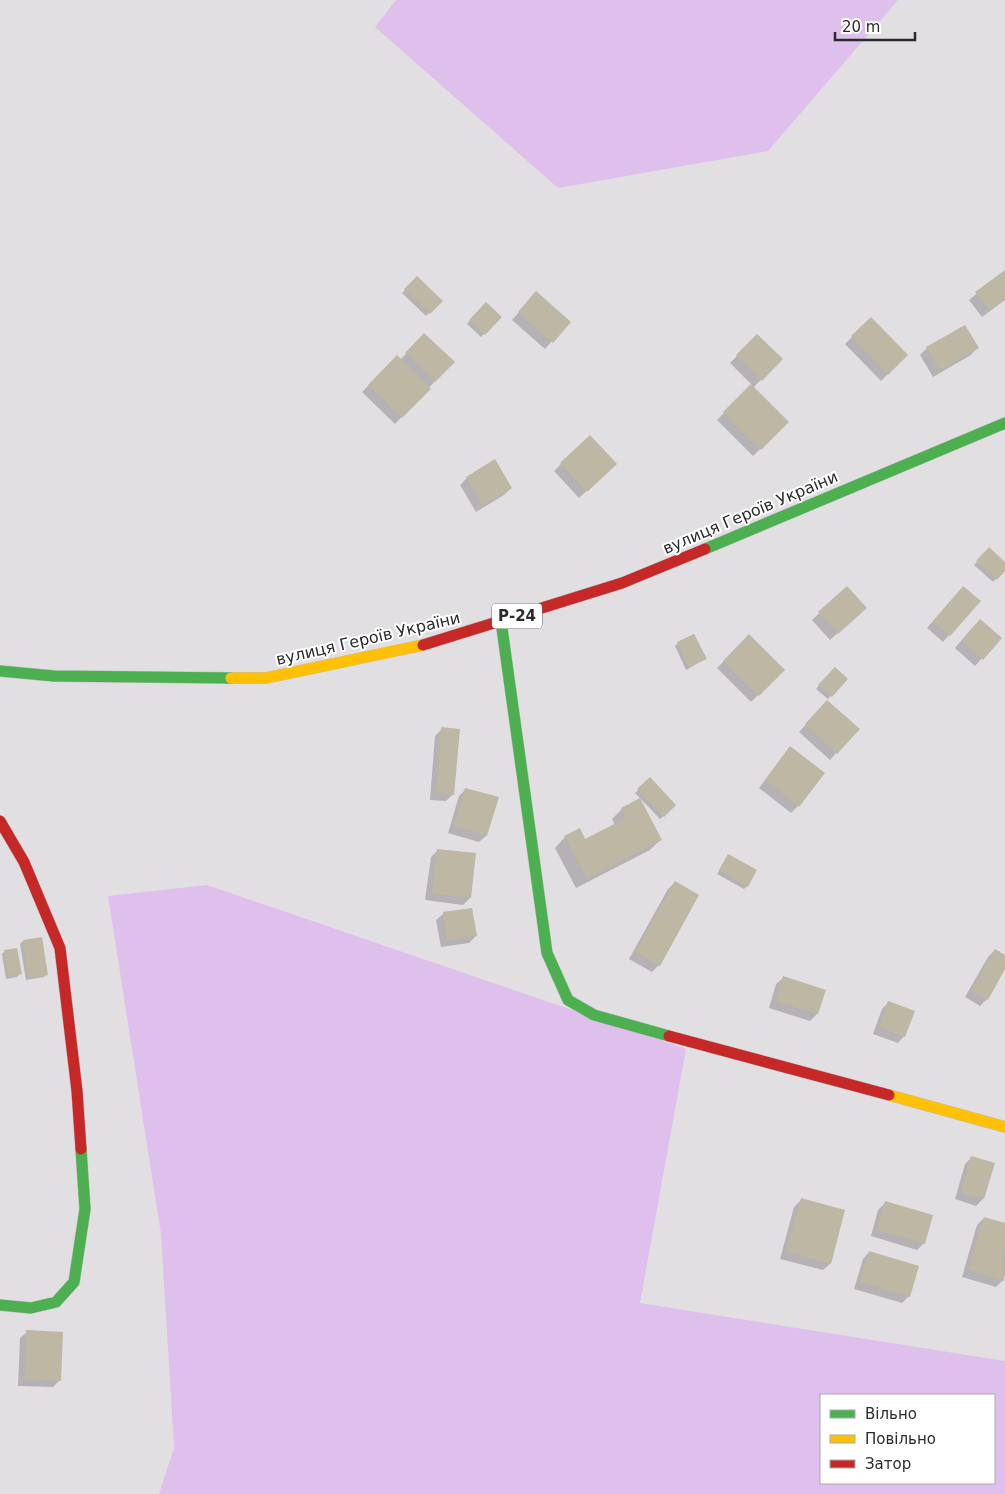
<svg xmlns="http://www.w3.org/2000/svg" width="1005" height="1494" viewBox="0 0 1005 1494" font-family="'DejaVu Sans',sans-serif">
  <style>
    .green { fill: #dfc0ec; fill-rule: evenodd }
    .shadow { fill: #0003 }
    .building { fill: #bdb7a4 }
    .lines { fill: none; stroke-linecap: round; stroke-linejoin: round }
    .fast-casing { stroke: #bebdbf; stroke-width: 12 }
    .slow-casing { stroke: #bebdbf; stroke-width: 12 }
    .jam-casing { stroke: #bebdbf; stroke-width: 12 }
    .fast { stroke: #4caf50; stroke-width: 11 }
    .slow { stroke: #ffc107; stroke-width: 11 }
    .jam { stroke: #c62828; stroke-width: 11 }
    .labels { text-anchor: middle; stroke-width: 4; stroke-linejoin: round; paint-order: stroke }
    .shield { fill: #fff; stroke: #6b6a6b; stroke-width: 1 }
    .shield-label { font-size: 15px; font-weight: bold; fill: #2b2a2c }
    .street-label { font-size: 16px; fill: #2b2a2c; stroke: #fff }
  </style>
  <rect width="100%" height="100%" fill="#e1dfe2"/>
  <path class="green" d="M 396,0 L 898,0 L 768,151 L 558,188 L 375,27 Z
    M 207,885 L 686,1049 L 640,1303 L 1005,1361 L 1005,1494 L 159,1494 L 174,1448 L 161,1234 L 108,896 ZM 821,1395 L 994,1395 L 994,1483 L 821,1483 Z"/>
  <path class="shadow" d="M 1005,271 L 1005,300 L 982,317 L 969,300 Z
    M 417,278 L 441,301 L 426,316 L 402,293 Z
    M 530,300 L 569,322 L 545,349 L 512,320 Z
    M 486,303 L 500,317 L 481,337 L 467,324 Z
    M 871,318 L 907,355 L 881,381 L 845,344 Z
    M 424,335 L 453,362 L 395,424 L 362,392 L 397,357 L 400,360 Z
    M 757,336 L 781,359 L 753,388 L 787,422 L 753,456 L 717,420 L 752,385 L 730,363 Z
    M 927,348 L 977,348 L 971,355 L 933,377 L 920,355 Z
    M 561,464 L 615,464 L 579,498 L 554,471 Z
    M 467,478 L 511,488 L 504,495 L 476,512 L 460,485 Z
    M 989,549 L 1005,564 L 1005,569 L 993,582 L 974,565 Z
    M 847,588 L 858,614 L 830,640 L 812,620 Z
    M 957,594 L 979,601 L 943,642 L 927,628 Z
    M 973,627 L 1000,638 L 975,666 L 955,648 Z
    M 749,636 L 783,670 L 751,702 L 717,668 Z
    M 678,643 L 705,659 L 686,670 L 675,646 Z
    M 835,668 L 846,679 L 828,699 L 816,689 Z
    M 821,708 L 836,753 L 830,760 L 799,732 Z
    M 442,729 L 453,794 L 446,801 L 430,800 L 435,736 Z
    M 784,755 L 798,806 L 791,813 L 759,788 Z
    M 650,779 L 675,805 L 660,819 L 635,793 Z
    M 466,789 L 486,836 L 479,842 L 448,833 L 459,796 Z
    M 622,809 L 660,840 L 650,850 L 576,888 L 555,848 L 565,837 L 585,841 L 615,825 L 612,819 Z
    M 438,850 L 475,855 L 470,898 L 463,905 L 425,900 L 431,857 Z
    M 728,855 L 747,886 L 744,889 L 717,874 Z
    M 675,882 L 659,965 L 652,972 L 629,959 L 668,889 Z
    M 443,914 L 476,936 L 469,943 L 441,947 L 436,920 Z
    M 23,941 L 47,974 L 44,977 L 26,980 L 20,944 Z
    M 995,950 L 1005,956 L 1005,966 L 987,999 L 980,1006 L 965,997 L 988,957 Z
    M 5,951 L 20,974 L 17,977 L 6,979 L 2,954 Z
    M 783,978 L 824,991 L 817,1014 L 810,1021 L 769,1008 L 776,984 Z
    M 889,1002 L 904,1036 L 898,1043 L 873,1034 L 882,1009 Z
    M 972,1157 L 983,1199 L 976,1206 L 955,1199 L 965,1164 Z
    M 801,1200 L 830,1264 L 823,1270 L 780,1259 L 794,1207 Z
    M 885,1203 L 924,1243 L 917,1250 L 871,1236 L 878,1210 Z
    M 984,1218 L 1005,1225 L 1005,1275 L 1003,1280 L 996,1287 L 962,1277 L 977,1225 Z
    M 869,1252 L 909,1296 L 902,1303 L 854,1289 L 863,1259 Z
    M 27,1332 L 60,1380 L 53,1387 L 18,1386 L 20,1338 Z"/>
  <path class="building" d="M 1005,270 L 1005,299 L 990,311 L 975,292 Z
    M 417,276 L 443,301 L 430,314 L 404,289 Z
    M 536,291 L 571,322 L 553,343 L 518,312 Z
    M 486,302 L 502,317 L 485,335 L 469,320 Z
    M 871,317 L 908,355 L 888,375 L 851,336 Z
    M 965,325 L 979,348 L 940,371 L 926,347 Z
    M 424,333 L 455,362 L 435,382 L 405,353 Z
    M 757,334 L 783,359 L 762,381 L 736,355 Z
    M 397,355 L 431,389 L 402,418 L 368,385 Z
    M 751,384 L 789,422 L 761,450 L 723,412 Z
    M 590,435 L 617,464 L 587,492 L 560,463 Z
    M 495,459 L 512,488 L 483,506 L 466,477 Z
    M 989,547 L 1005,562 L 1005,571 L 997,580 L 976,561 Z
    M 847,586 L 867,608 L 838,634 L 818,612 Z
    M 963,586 L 981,601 L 950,636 L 933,621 Z
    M 980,619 L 1002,638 L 983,660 L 961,641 Z
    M 694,634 L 707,659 L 689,667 L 677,642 Z
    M 749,634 L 785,670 L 759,696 L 723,661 Z
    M 835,667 L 848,679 L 832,697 L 818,685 Z
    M 827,700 L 860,729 L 837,754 L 805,724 Z
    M 441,727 L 460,729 L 454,795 L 436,793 Z
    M 790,746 L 825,773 L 799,807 L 765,780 Z
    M 650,777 L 676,805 L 664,817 L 637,789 Z
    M 465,788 L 499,797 L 487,836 L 454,826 Z
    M 640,798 L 662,840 L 587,879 L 564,836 L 580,828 L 585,839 L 626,818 L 621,808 Z
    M 437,849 L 476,853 L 471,898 L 432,894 Z
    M 728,854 L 757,870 L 748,887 L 719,870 Z
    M 675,881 L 699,895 L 660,966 L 635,952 Z
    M 472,908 L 477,936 L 447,941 L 443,912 Z
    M 42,937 L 48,975 L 29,978 L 23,940 Z
    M 17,948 L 22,974 L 8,976 L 4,950 Z
    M 995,949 L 1005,955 L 1005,969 L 988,1000 L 971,990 Z
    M 783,976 L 826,990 L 818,1014 L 775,1001 Z
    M 888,1001 L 915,1011 L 905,1037 L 879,1027 Z
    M 971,1156 L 995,1163 L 984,1199 L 961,1193 Z
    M 801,1198 L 845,1210 L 831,1264 L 786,1252 Z
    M 885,1201 L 933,1215 L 925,1244 L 877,1230 Z
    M 984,1217 L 1005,1223 L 1004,1281 L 968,1270 Z
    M 869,1251 L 919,1266 L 910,1297 L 860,1282 Z
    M 26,1330 L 63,1332 L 61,1381 L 25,1379 Z"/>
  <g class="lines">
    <g class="fast-casing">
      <path id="fast" d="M 705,549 L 1005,423
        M 501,621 L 547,953 L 568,1000 L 594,1015 L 669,1036
        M 0,671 L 54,676 L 231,678
        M 0,1305 L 31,1308 L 56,1302 L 74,1282 L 85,1209 L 81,1149"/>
    </g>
    <g class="slow-casing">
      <path id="slow" d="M 231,678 L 266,678 L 423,645
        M 889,1095 L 1005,1127"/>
    </g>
    <g class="jam-casing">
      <path id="jam" d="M 423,645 L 622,583 L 705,549
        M 0,821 L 24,862 L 60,948 L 77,1091 L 81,1149
        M 669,1036 L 889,1095"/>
    </g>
    <use href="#fast" class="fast"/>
    <use href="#slow" class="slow"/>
    <use href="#jam" class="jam"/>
  </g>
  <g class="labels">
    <rect class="shield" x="492" y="603.5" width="50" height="25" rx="4"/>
    <g class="shield-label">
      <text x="517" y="621">Р-24</text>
    </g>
    <g class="street-label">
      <text transform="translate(750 512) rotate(-23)" y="6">вулиця Героїв України</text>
      <text transform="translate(368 638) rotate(-13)" y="6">вулиця Героїв України</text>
    </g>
  </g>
  <rect x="820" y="1394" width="175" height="90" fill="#ffffff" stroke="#aaaaab"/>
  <rect x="830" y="1410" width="25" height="8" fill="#4caf50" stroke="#aaaaab"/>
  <text x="865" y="1419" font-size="15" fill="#2b2a2c">Вільно</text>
  <rect x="830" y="1435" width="25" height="8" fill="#ffc107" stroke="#aaaaab"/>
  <text x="865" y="1444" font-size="15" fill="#2b2a2c">Повільно</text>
  <rect x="830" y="1460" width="25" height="8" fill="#c62828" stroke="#aaaaab"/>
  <text x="865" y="1469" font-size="15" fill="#2b2a2c">Затор</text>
  <path d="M835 32v8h80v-8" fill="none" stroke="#2b2a2c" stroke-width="2.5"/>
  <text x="842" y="32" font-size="15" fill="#2b2a2c" stroke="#ffffff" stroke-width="4" paint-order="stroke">20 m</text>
</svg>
